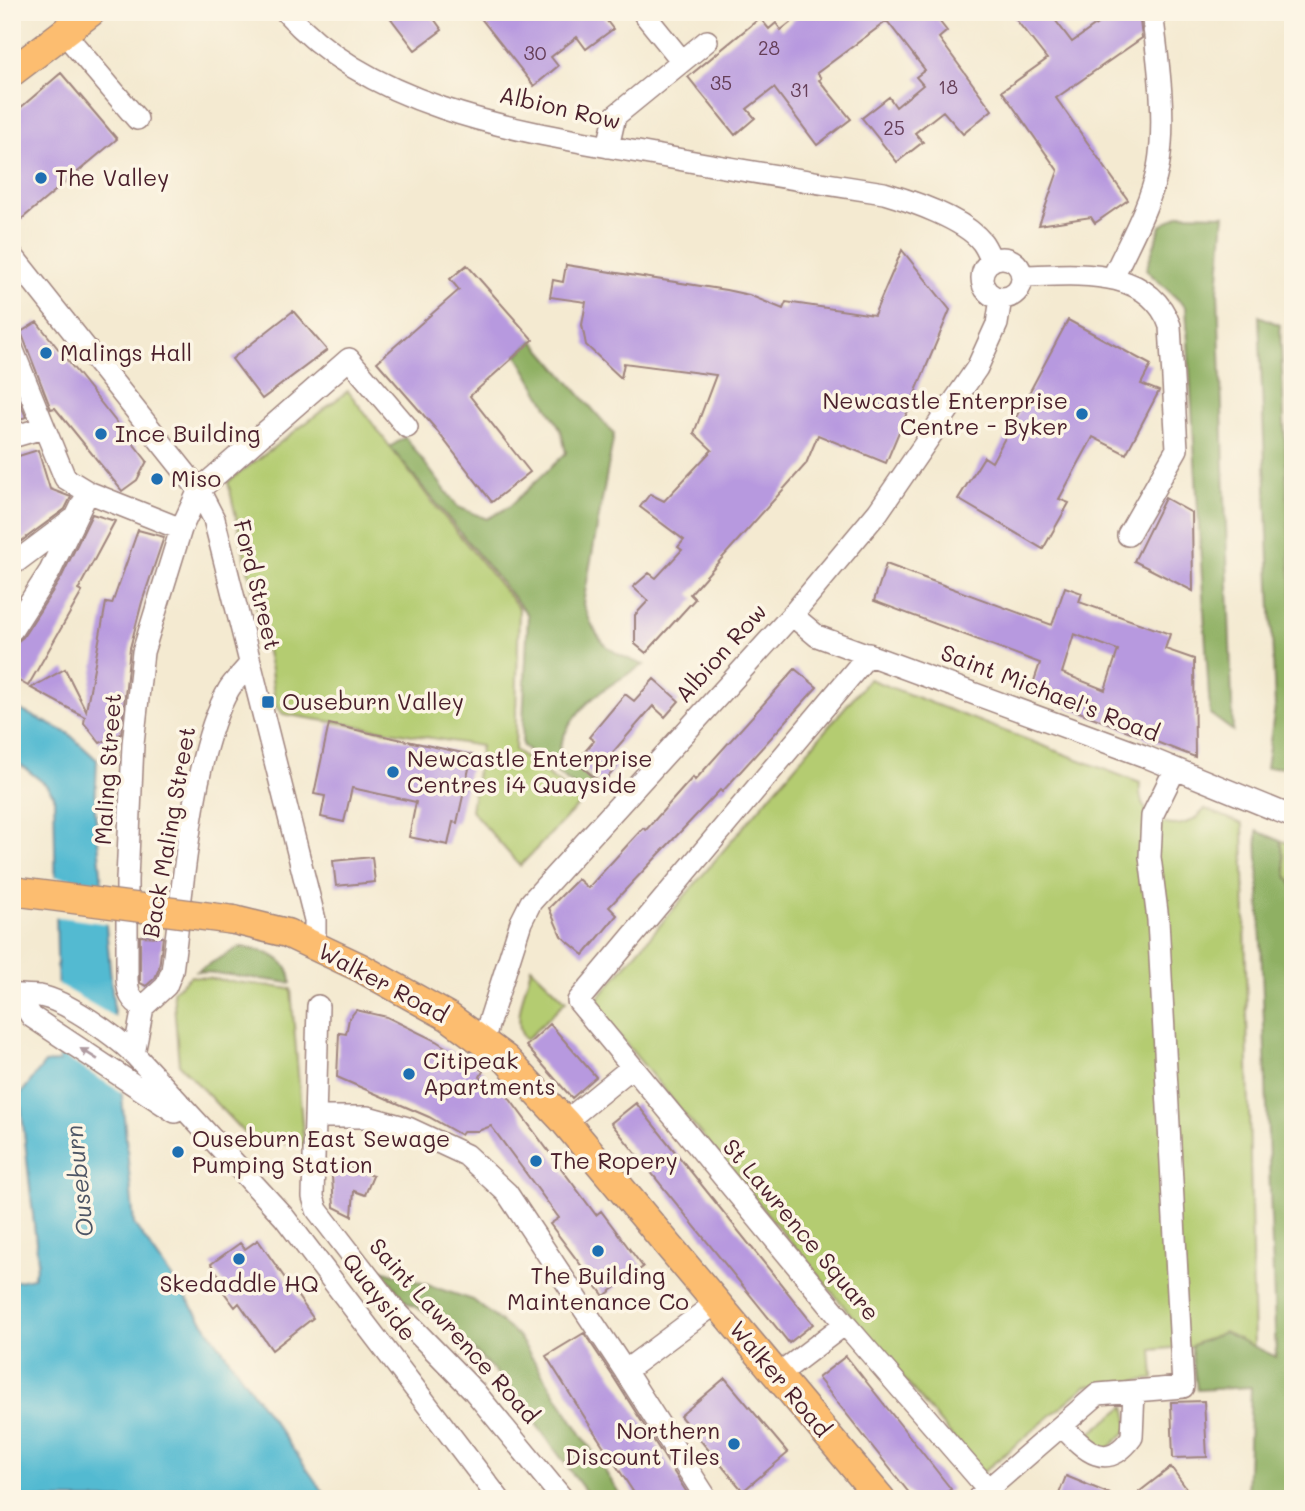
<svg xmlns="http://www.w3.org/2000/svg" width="1305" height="1511" viewBox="0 0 1305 1511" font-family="Mali,sans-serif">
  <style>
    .green { fill: #b4cc71; stroke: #7f764e; stroke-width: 2 }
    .forest { fill: #8fb063; stroke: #6c6847; stroke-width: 2 }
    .water { fill: #53bad1; stroke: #4e6c7e; stroke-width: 2 }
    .pier { fill: #f4ead1 }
    .building { fill: #b799df; fill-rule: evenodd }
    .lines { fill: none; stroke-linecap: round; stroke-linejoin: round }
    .minor-casing { stroke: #9f847e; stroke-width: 24 }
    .major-casing { stroke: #9f847e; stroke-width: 31 }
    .minor { stroke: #fff; stroke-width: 21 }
    .major { stroke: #fcbd6f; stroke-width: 28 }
    .major-bridge-casing { stroke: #9f847e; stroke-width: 31; stroke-linecap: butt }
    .major-bridge { stroke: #fcbd6f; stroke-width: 28 }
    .oneway { fill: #ae9aa0 }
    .poi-dot { fill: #1f6fb2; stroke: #fcf5e5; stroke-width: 2.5 }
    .labels { text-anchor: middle; stroke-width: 7; stroke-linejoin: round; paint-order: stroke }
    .number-label { font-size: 19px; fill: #653e58 }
    .street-label { font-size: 23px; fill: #4a1f2b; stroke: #fcf5e5 }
    .poi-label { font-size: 23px; fill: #4a1f2b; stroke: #fcf5e5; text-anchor: start }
    .water-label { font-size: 24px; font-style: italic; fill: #4d5565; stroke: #fcf5e5 }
  </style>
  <rect width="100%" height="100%" fill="#fcf5e5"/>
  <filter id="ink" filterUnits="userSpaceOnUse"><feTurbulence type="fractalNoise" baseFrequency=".0143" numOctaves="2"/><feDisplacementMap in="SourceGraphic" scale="14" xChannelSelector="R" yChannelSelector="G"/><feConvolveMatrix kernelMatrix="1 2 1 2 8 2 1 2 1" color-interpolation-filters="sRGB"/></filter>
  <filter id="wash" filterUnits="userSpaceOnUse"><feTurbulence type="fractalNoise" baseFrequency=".00686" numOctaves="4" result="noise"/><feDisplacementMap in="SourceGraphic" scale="28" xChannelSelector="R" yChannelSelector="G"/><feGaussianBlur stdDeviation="1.57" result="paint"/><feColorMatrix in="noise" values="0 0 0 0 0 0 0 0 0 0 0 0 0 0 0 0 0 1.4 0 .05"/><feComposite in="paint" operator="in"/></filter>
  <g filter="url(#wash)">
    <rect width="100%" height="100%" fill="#f4ead1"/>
    <path class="green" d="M 348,391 L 432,502 L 519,608 L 515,750 L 582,801 L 520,866 L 471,810 L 481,746 L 283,714 L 275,705 L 271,670 L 228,482 Z
      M 869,679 L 1140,783 C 1136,823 1180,840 1205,809 L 1243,824 L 1254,1348 L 1224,1332 L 1191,1346 L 1152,1350 L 1154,1379 L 1086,1386 L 982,1473 L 593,1004 Z
      M 1281,841 L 1293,844 L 1293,887 L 1287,876 Z
      M 531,967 L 566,1001 L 526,1040 C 510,1024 527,987 531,967 Z
      M 191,976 L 291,989 L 304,1147 L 246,1135 L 179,1064 L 173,991 Z
      M 1125,1406 L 1130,1428 L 1107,1450 L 1083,1439 Z"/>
    <path class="forest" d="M 1180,214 L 1224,215 L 1218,291 L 1233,731 L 1210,714 L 1186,307 L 1146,270 L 1161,226 Z
      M 1259,316 L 1280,325 L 1293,631 L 1290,766 L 1266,768 L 1275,707 Z
      M 533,340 L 614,434 L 583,604 C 599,644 604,650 644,665 C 608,685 570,707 559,750 L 597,786 L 583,793 L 522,745 L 528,615 L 390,447 L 405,437 L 458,507 L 487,519 L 509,507 L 566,453 L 561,430 L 517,355 Z
      M 1257,831 L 1281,841 L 1287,876 L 1293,887 L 1293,1499 L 1247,1499 L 1251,1387 L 1197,1390 L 1191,1346 L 1224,1332 L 1276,1357 Z
      M 240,947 C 262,950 290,956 291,983 L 197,971 Z
      M 382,1270 L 473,1300 L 518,1336 L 623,1499 L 591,1499 L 507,1384 L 448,1324 L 406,1302 Z"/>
    <path class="water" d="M 12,706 L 68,733 L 97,760 L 95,809 L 134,1224 L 328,1499 L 12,1499 L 12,1282 L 33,1278 L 38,1261 L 20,1095 L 45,1063 L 59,1062 L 54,795 L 45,784 L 12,758 Z"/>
    <path class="pier" d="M 51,876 L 105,883 L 108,924 L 52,916 Z
      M 54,982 L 118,1019 L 124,1094 L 56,1052 Z"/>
    <g id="blocks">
      <path class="building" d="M 386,12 L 429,12 L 442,30 L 415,50 Z
        M 476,12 L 600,12 L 613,29 L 586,49 L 577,37 L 551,57 L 558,66 L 534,86 Z
        M 804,12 L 932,12 L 947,31 L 939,38 L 992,110 L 963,134 L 943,111 L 915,133 L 923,142 L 897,162 L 862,118 L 889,97 L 896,107 L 923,85 L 916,77 L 925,70 L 887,21 L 817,73 L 821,78 L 819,80 L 851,119 L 817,145 L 774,88 L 747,109 L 755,118 L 735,135 L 688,77 L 760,18 L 769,29 L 776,23 L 781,30 Z
        M 1010,12 L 1049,12 L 1072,42 L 1114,12 L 1139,12 L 1142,38 L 1056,98 L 1128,200 L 1095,223 L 1091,217 L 1039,225 L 1058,171 L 1002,91 L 1047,59 Z
        M 61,73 L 117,139 L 12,227 L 12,115 Z
        M 902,250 L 950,310 L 886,463 L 818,435 L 806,464 L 690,594 L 695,599 L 646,653 L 635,644 L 635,615 L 648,601 L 633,587 L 649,573 L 656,578 L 682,550 L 678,547 L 684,540 L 640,507 L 650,494 L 664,501 L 712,450 L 694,433 L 716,375 L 624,363 L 621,378 L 586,345 L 582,325 L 586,302 L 550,297 L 553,280 L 563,282 L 566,265 L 726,290 L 749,295 L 783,309 L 786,302 L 874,315 Z
        M 467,265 L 533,340 L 470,396 L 530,472 L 492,502 L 434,427 L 377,362 L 459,290 L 450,279 Z
        M 293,311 L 327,350 L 262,399 L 232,359 Z
        M 1068,320 L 1151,365 L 1141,384 L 1159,391 L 1126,454 L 1093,437 L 1059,499 L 1069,503 L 1043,549 L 958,499 L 984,457 L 992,462 Z
        M 37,322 L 147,461 L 137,480 L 122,491 L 55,408 L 51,409 L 21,332 Z
        M 12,383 L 26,417 L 12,422 Z
        M 38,450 L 50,489 L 71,497 L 65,509 L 12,548 L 12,458 Z
        M 1165,498 L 1192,513 L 1193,591 L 1134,561 Z
        M 92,514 L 115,521 L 78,590 L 82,592 L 28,686 L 12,677 L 12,646 L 23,637 L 61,578 Z
        M 138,530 L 164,537 L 142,602 L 130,648 L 121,734 L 100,743 L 84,723 L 85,717 L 31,688 L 65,669 L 86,711 L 106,603 L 112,604 Z
        M 886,564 L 1052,625 L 1065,587 L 1082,593 L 1079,602 L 1170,634 L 1165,649 L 1194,659 L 1195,757 L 1030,693 L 1040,663 L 874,601 ZM 1074,634 L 1118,650 L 1105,690 L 1062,673 Z
        M 795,669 L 817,687 L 722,792 L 720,790 L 609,907 L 617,915 L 584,955 L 561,936 L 549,908 L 578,879 L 588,888 L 643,828 L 646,830 L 693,777 L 695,780 Z
        M 654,679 L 679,701 L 665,717 L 653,706 L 606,760 L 616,768 L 602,784 L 576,762 L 594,741 L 589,737 L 625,694 L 634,701 Z
        M 329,724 L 472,755 L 457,823 L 453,822 L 448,845 L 409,837 L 416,802 L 352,788 L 344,822 L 321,817 L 325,796 L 314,794 Z
        M 372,857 L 375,882 L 336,886 L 333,861 Z
        M 140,936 L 163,937 L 159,968 L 155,978 L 146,986 L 140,983 Z
        M 356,1010 L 387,1017 L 436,1041 L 483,1071 L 480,1077 L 506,1094 L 596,1215 L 601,1211 L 643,1267 L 604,1296 L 550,1224 L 559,1218 L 491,1126 L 478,1131 L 464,1131 L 461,1135 L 429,1117 L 337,1077 L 339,1033 L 346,1034 L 349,1019 Z
        M 550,1024 L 596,1077 L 572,1098 L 526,1046 Z
        M 636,1103 L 813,1324 L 789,1343 L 611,1123 Z
        M 331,1161 L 373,1176 L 365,1195 L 354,1191 L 352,1216 L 334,1207 Z
        M 258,1240 L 313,1318 L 272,1350 L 239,1303 L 235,1307 L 220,1287 L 225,1284 L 211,1264 L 240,1243 L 245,1249 Z
        M 584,1333 L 614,1378 L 691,1499 L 638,1499 L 589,1424 L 546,1356 Z
        M 846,1356 L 951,1489 L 939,1499 L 914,1499 L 818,1378 Z
        M 725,1378 L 788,1453 L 743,1491 L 680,1416 Z
        M 1204,1401 L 1207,1457 L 1173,1458 L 1171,1402 Z
        M 1171,1467 L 1189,1492 L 1180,1499 L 1130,1499 Z
        M 1066,1476 L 1120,1498 L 1120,1499 L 1057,1499 Z"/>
    </g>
  </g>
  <g filter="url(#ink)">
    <use href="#blocks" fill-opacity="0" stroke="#9f847e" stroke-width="2"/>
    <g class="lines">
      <g class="minor-casing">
        <path id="minor" d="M 286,12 C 374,111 525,132 649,154 C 727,168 805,181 884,193 C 911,201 964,219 982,242 C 986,247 989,255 992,261
          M 644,14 L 682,61
          M 64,33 L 137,119
          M 608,147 L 615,116 L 707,41
          M 12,255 L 199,490 L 214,519 L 315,920 L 315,946
          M982 278a20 20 0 1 1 40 0a20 20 0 1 1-40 0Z
          M 1022,276 C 1074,275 1149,265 1170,326 L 1177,449 L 1128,535
          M 1113,277 C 1129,242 1150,206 1158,168 C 1167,120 1158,60 1152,12
          M 12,348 L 65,478 L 88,492 L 181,529
          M 12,437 L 43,428
          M 12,565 L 72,520
          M 792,615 L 817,636 L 1144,756 L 1293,817
          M 12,630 L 50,571 L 88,492
          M 869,654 L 578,1001 L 845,1324 L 988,1489
          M 12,994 C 21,996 31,995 40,996 C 67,1001 114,1035 134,1054 L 284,1217 L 499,1499
          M 17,995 L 32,1017 L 175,1112
          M 318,1006 L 313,1197 L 317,1210 L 391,1306 L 474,1391 L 563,1499
          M 143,1007 L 166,986 L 172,971 C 183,894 191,754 229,689 C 234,681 243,673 249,665
          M 483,1041 L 521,922 L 531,902 L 792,615 L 878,512 L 977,368 L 997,324 L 1001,298
          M 134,1054 L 143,1007 C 131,1001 128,993 127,980 L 127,880 L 133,744 L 143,652 L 181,529 L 199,490 L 349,359 L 407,427
          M 315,1117 L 368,1117 L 408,1128 L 466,1155 L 507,1193 L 625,1371
          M 565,1122 L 631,1068
          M 778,1375 L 845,1324
          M 1062,1426 C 1085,1450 1106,1473 1132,1437 L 1134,1391
          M 979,1497 L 1098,1394 L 1183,1387 L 1158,920 L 1150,857 L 1152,816 L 1175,769
          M 707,1499 L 625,1371 L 716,1303"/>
      </g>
      <g class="major-casing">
        <path id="major" d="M 12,72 L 91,12
          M 234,920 L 287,933 L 361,968 L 449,1017 L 506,1059 L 565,1122 L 881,1499"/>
      </g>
      <use href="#minor" class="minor"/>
      <use href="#major" class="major"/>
      <g class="major-bridge-casing">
        <path id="major-bridge" d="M 12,891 L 234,920"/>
      </g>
      <use href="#major-bridge" class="major-bridge"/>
    </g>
    <defs><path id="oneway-solid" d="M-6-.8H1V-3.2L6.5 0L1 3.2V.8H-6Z" transform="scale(1.75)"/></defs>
    <use class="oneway" href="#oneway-solid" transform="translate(89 1054) rotate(-148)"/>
  </g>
  <g class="poi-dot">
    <circle cx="41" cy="178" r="7"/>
    <circle cx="46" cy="353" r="7"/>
    <circle cx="1082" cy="414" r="7"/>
    <circle cx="101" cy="434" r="7"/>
    <circle cx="157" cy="479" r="7"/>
    <rect x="261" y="695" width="14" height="14" rx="3.5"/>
    <circle cx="393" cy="772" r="7"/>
    <circle cx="409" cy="1074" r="7"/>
    <circle cx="178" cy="1152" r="7"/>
    <circle cx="536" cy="1161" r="7"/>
    <circle cx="598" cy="1251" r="7"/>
    <circle cx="239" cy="1259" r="7"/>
    <circle cx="734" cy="1444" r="7"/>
  </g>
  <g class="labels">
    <g class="number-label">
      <text x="769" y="55">28</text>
      <text x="535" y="60">30</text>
      <text x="721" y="90">35</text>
      <text x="948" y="94">18</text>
      <text x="800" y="97">31</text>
      <text x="894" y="135">25</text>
    </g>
    <g class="street-label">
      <text transform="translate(560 108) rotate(13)" y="8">Albion Row</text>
      <text transform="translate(257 585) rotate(76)" y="8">Ford Street</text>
      <text transform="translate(721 653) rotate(-48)" y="8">Albion Row</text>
      <text transform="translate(1050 693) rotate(21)" y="8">Saint Michael's Road</text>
      <text transform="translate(108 769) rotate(-86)" y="8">Maling Street</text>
      <text transform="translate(169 832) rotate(-80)" y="8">Back Maling Street</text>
      <text transform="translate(383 983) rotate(28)" y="8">Walker Road</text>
      <text transform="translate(801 1230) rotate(50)" y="8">St Lawrence Square</text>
      <text transform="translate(379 1297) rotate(52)" y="8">Quayside</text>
      <text transform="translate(454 1331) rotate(48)" y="8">Saint Lawrence Road</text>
      <text transform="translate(780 1379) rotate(50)" y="8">Walker Road</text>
    </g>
    <g class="poi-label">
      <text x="55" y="186">The Valley</text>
      <text x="60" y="361">Malings Hall</text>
      <text x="1068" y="409" text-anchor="end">Newcastle Enterprise<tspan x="1068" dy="26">Centre - Byker</tspan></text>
      <text x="115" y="442">Ince Building</text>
      <text x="171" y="487">Miso</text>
      <text x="282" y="710">Ouseburn Valley</text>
      <text x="407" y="767">Newcastle Enterprise<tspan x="407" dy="26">Centres i4 Quayside</tspan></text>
      <text x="423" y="1069">Citipeak<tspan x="423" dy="26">Apartments</tspan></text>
      <text x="192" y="1147">Ouseburn East Sewage<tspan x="192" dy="26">Pumping Station</tspan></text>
      <text x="550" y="1169">The Ropery</text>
      <text x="598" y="1284" text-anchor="middle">The Building<tspan x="598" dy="26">Maintenance Co</tspan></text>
      <text x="239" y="1292" text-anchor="middle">Skedaddle HQ</text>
      <text x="720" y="1439" text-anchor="end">Northern<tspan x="720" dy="26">Discount Tiles</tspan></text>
    </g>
    <g class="water-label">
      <text transform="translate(80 1181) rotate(-96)" y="8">Ouseburn</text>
    </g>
  </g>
  <rect width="1305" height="1511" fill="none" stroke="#fcf5e5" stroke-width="42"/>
</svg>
